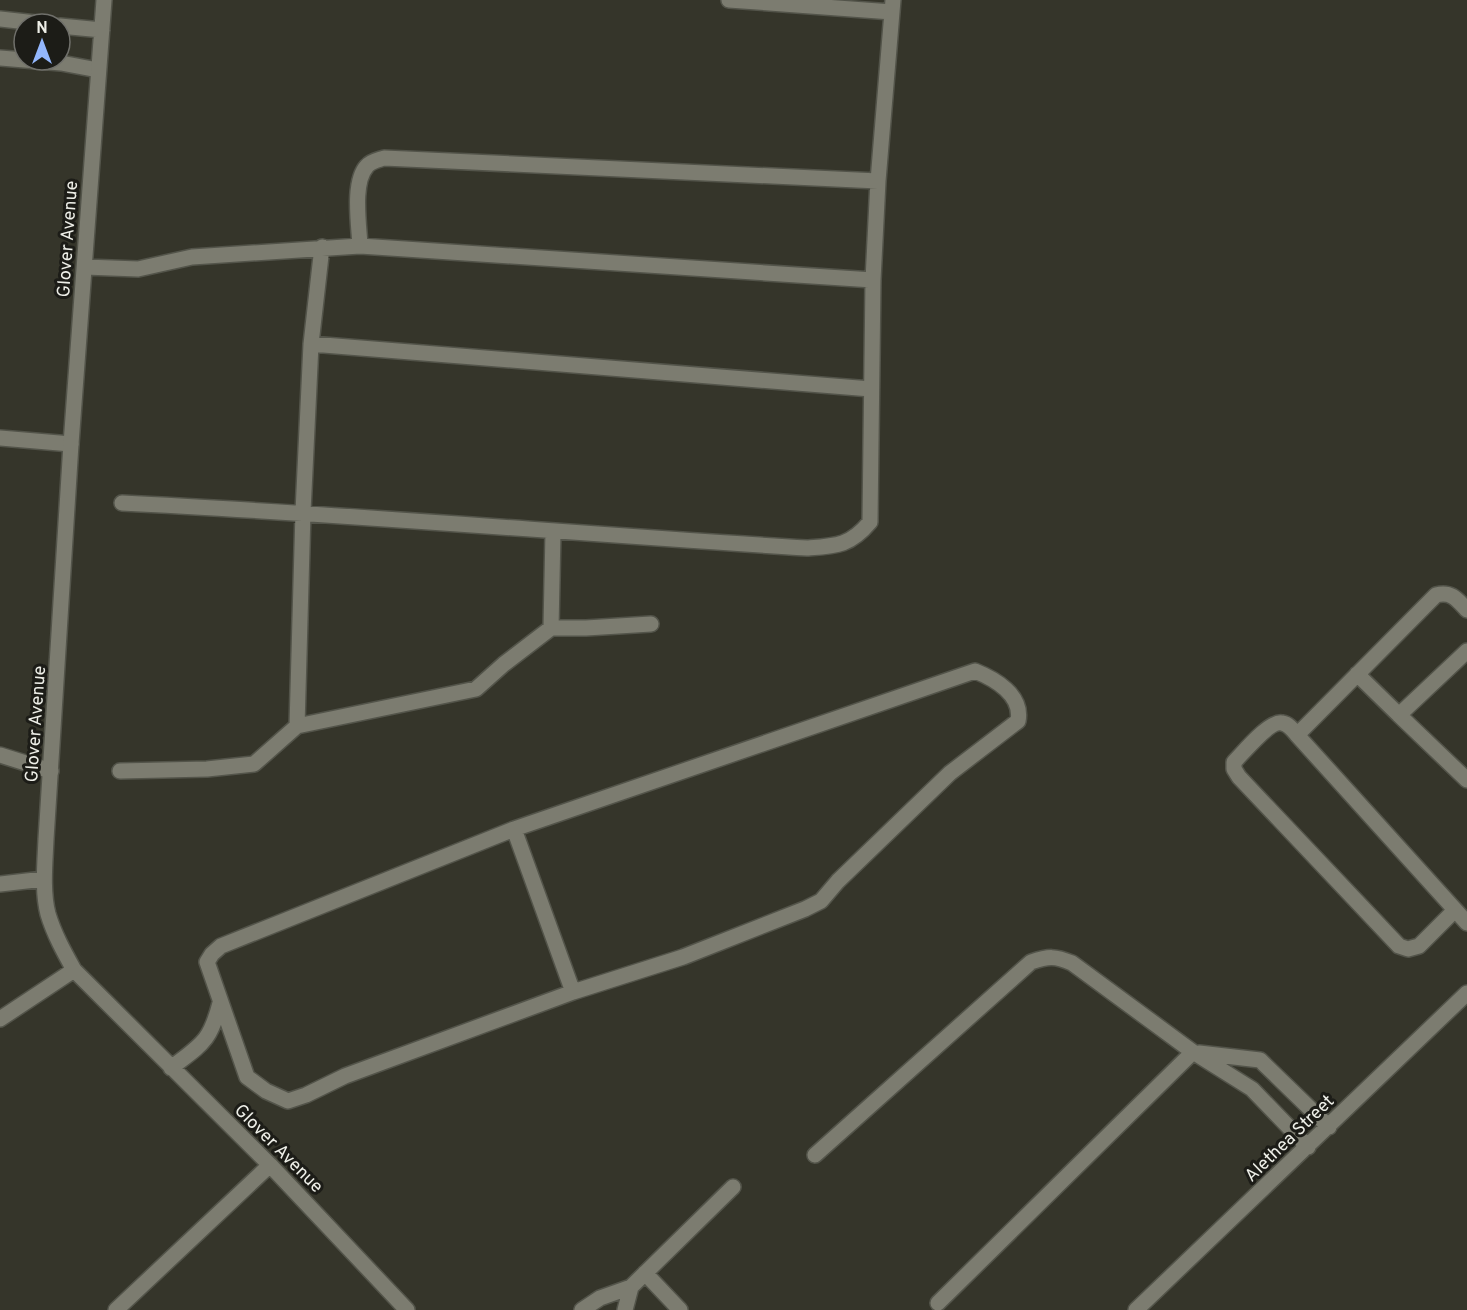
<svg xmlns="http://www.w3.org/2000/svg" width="1467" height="1310" viewBox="0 0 1467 1310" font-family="Overpass,sans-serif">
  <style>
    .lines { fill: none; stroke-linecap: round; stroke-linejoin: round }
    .lane-casing { stroke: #53544a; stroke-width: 18 }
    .street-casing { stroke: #53544a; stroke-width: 18 }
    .lane { stroke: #7c7c70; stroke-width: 15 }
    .street { stroke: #7c7c70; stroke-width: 15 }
    .labels { text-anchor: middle; stroke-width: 6; stroke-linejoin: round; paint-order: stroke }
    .street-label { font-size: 18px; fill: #eeefe8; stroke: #1c1c17 }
  </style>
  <rect width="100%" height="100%" fill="#35352a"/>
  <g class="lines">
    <g class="lane-casing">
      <path id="lane" d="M 0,58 L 61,63 L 98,70
        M 0,438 L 71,444
        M 1467,610 C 1457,599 1451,591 1436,595 L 1297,735 L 1467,923
        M 1467,651 L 1399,715 L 1467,780
        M 1357,674 L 1399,715
        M 1297,735 C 1293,730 1289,724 1282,723 C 1270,720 1243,753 1234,762 L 1234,769 L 1239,777 L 1399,946 L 1408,949 L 1419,946 L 1455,910
        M 0,755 L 51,771"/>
    </g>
    <g class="street-casing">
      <path id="street" d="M 104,0 L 71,444 L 46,839 C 45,863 42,891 48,914 C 54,934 64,952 74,970 L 270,1165 L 407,1310
        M 729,0 L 892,12
        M 0,19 L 45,24
        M 60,26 L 102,30
        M 360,246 C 359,225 352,182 367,166 C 371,161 378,160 384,158 L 878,181
        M 85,267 L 138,269 L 192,257 L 360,246 L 873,280
        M 311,344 L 871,389
        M 122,503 C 350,514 578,534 807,548 C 836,546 850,546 870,522 L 873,280 L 878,181 L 893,0
        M 551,628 L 553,532
        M 975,671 C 995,679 1023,695 1018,721 L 950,773 L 838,881 L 821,901 L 805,909 L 683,957 L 573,992 L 345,1076 L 306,1095 L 288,1101 L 266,1091 L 247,1077 L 207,962 L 212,954 L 221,946 L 514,829 Z
        M 297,726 L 303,512 L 311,344 L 322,247
        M 120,771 L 207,769 L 254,764 L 297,726 L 476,689 L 504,664 L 551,628 L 586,628 L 651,624
        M 514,829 L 573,992
        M 0,884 L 44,879
        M 0,1019 L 74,970
        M 1199,1053 L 1260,1060 L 1329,1127
        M 171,1068 C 202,1044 210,1042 220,1003
        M 815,1155 L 1031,962 C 1049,956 1055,956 1072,963 L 1193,1052 L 1252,1089 L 1308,1147
        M 645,1273 L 680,1310
        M 938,1303 L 1193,1052
        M 116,1310 L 270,1165
        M 582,1310 L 600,1298 L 631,1287 L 733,1187
        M 625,1310 L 631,1287
        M 1136,1310 L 1467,993"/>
    </g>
    <use href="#lane" class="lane"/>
    <use href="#street" class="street"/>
  </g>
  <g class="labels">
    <g class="street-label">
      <text transform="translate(67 239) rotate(-86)" y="6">Glover Avenue</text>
      <text transform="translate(35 724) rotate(-86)" y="6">Glover Avenue</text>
      <text transform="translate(1289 1138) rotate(-44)" y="6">Alethea Street</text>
      <text transform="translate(279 1148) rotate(45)" y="6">Glover Avenue</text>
    </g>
  </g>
  <g transform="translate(42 42)"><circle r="28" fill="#1c1c17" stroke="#70706b" stroke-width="1.5"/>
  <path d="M0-4.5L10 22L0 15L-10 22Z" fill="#93b7fd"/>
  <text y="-9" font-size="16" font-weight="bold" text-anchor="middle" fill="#eeefe8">N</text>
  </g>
</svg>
